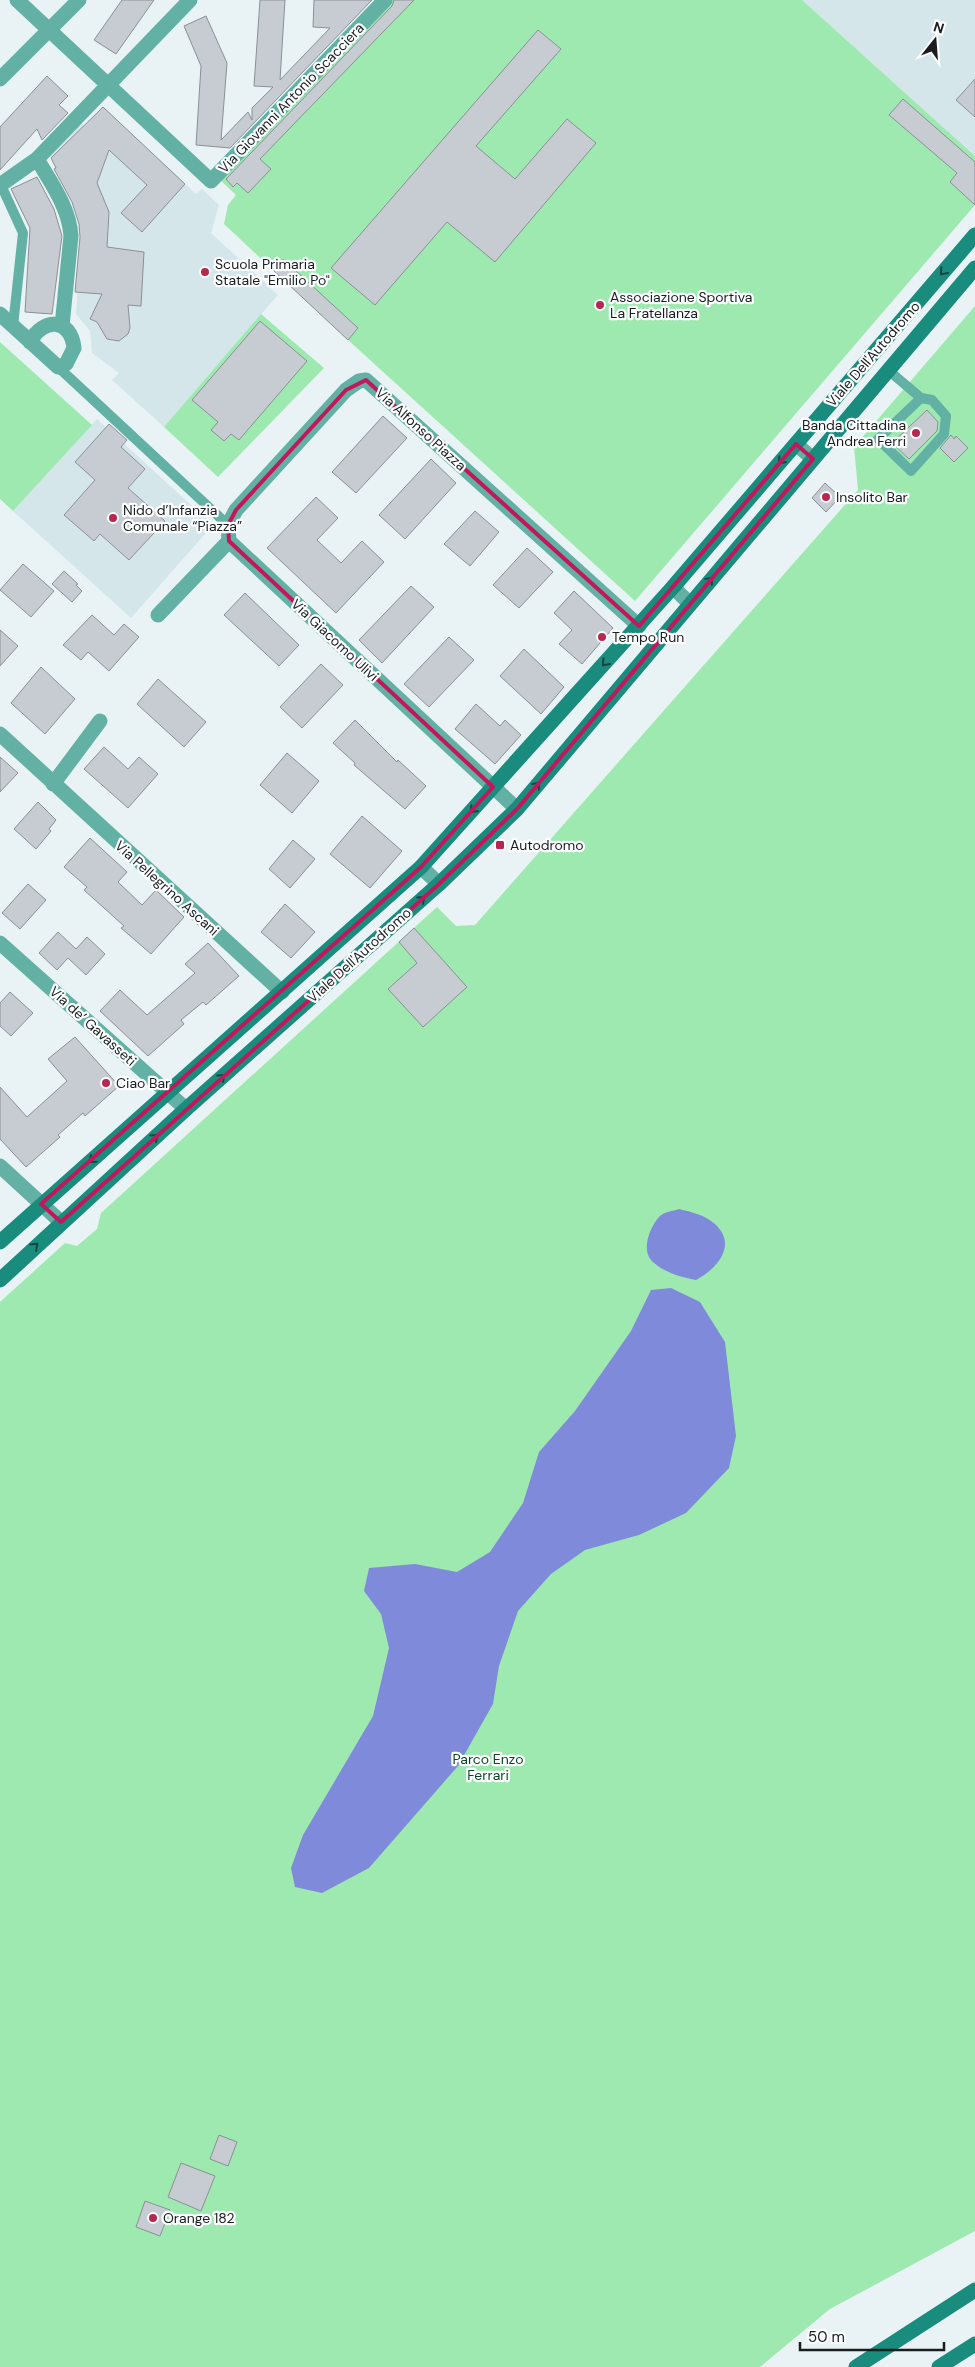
<svg xmlns="http://www.w3.org/2000/svg" width="975" height="2367" viewBox="0 0 975 2367" font-family="'DM Sans',sans-serif">
  <style>
    .built { fill: #d4e6ea }
    .green { fill: #9ee9b0 }
    .water { fill: #7f8bda }
    .building { fill: #c6ccd2; stroke: #8a9096 }
    .lines { fill: none; stroke-linecap: round; stroke-linejoin: round }
    .lane { stroke: #62b1a4; stroke-width: 10 }
    .street { stroke: #62b1a4; stroke-width: 15 }
    .secondary { stroke: #198c7e; stroke-width: 15 }
    .oneway { stroke: #1a4440 }
    .marked { fill: none; stroke: #c2185b; stroke-width: 4; stroke-linejoin: round }
    .poi-dot { fill: #b7274f; stroke: #fdfeff; stroke-width: 2 }
    .labels { text-anchor: middle; stroke-width: 4.5; stroke-linejoin: round; paint-order: stroke }
    .street-label { font-size: 14px; fill: #1a1d1e; stroke: #fdfeff }
    .poi-label { font-size: 14px; fill: #1a1d1e; stroke: #fdfeff; text-anchor: start }
    .park-label { font-size: 14px; fill: #094922; stroke: #fdfeff }
  </style>
  <rect width="100%" height="100%" fill="#e9f3f5"/>
  <path class="built" d="M 802,0 L 975,0 L 975,156 Z
    M 103,107 L 196,194 L 202,189 L 219,205 L 211,233 L 278,295 L 164,427 L 112,380 L 119,373 L 92,353 L 90,331 L 76,314 L 82,221 L 50,156 L 78,121 L 85,126 Z
    M 97,419 L 213,525 L 131,618 L 13,511 Z"/>
  <path class="green" d="M 389,0 L 802,0 L 975,156 L 975,205 L 635,601 L 348,340 L 224,224 L 228,205 L 236,195 L 217,177 Z
    M 975,306 L 975,2231 L 830,2309 L 760,2367 L 0,2367 L 0,1302 L 65,1243 L 77,1246 L 97,1229 L 101,1213 L 437,907 L 456,926 L 475,925 L 858,490 L 854,447 Z
    M 261,314 L 324,368 L 218,477 L 164,427 Z
    M 0,342 L 92,425 L 13,511 L 0,499 Z"/>
  <path class="water" d="M 679,1209 C 691,1212 705,1215 715,1224 C 738,1245 717,1269 696,1280 C 681,1277 665,1273 653,1262 C 640,1251 650,1226 660,1216 C 664,1212 673,1211 679,1209 Z
    M 671,1288 L 700,1302 L 725,1342 L 736,1436 L 729,1468 L 686,1513 L 639,1535 L 585,1550 L 551,1574 L 518,1611 L 499,1666 L 493,1704 L 458,1766 L 369,1868 L 322,1893 L 295,1887 L 291,1868 L 303,1835 L 373,1716 L 389,1648 L 381,1614 L 364,1591 L 369,1568 L 415,1564 L 457,1572 L 490,1552 L 523,1503 L 539,1452 L 575,1411 L 631,1331 L 651,1290 Z"/>
  <path class="building" d="M 122,0 L 154,0 L 116,54 L 94,40 Z
    M 260,0 L 285,0 L 280,80 L 330,28 L 313,27 L 314,0 L 372,0 L 230,148 L 196,145 L 201,66 L 184,26 L 206,16 L 227,63 L 221,140 L 248,112 L 252,120 L 252,108 L 273,87 L 254,86 Z
    M 394,0 L 414,0 L 260,159 L 271,169 L 248,193 L 237,183 L 233,187 L 226,179 L 392,6 Z
    M 538,30 L 561,49 L 476,146 L 515,179 L 567,119 L 596,143 L 495,262 L 447,222 L 375,305 L 331,268 Z
    M 47,76 L 68,96 L 59,105 L 68,113 L 42,140 L 37,129 L 0,170 L 0,127 Z
    M 975,79 L 975,117 L 956,100 Z
    M 903,99 L 975,162 L 975,205 L 950,182 L 957,173 L 889,115 Z
    M 103,107 L 185,184 L 142,232 L 121,213 L 147,185 L 109,150 L 97,183 L 109,212 L 107,247 L 144,252 L 141,306 L 128,305 L 130,328 L 128,334 L 119,341 L 107,339 L 97,322 L 90,319 L 102,294 L 75,292 L 80,237 L 79,224 L 72,202 L 54,169 L 56,168 L 51,158 Z
    M 37,177 L 54,209 L 62,236 L 52,314 L 25,312 L 30,228 L 11,189 Z
    M 283,259 L 358,328 L 348,340 L 273,270 Z
    M 260,321 L 307,361 L 239,440 L 231,434 L 224,441 L 211,430 L 218,422 L 192,400 Z
    M 927,410 L 938,422 L 937,431 L 909,459 L 892,443 Z
    M 383,416 L 407,438 L 356,493 L 332,472 Z
    M 109,424 L 127,440 L 121,447 L 145,469 L 128,488 L 165,521 L 129,560 L 100,534 L 94,541 L 64,515 L 95,480 L 75,462 Z
    M 951,435 L 954,439 L 956,436 L 968,448 L 954,462 L 940,448 Z
    M 431,459 L 456,483 L 405,539 L 379,515 Z
    M 825,483 L 840,497 L 826,512 L 812,498 Z
    M 316,497 L 338,518 L 317,540 L 341,563 L 362,541 L 384,562 L 336,613 L 267,548 Z
    M 475,511 L 499,532 L 470,566 L 444,544 Z
    M 527,548 L 553,572 L 519,608 L 493,585 Z
    M 23,564 L 54,591 L 31,617 L 0,590 Z
    M 64,571 L 78,584 L 76,585 L 82,591 L 72,602 L 52,584 Z
    M 411,586 L 434,607 L 382,663 L 359,640 Z
    M 574,591 L 613,628 L 582,664 L 559,644 L 572,630 L 554,613 Z
    M 245,593 L 299,645 L 279,666 L 224,615 Z
    M 92,615 L 114,635 L 124,624 L 139,637 L 109,671 L 88,652 L 81,660 L 63,645 Z
    M 0,630 L 18,646 L 0,666 Z
    M 449,637 L 474,660 L 429,707 L 404,684 Z
    M 524,649 L 564,687 L 541,714 L 500,676 Z
    M 321,664 L 343,685 L 302,728 L 280,707 Z
    M 41,667 L 75,699 L 45,734 L 11,703 Z
    M 158,679 L 206,722 L 184,747 L 137,704 Z
    M 476,704 L 500,726 L 505,720 L 521,735 L 495,764 L 455,729 Z
    M 355,720 L 397,762 L 398,760 L 426,786 L 405,809 L 354,765 L 355,763 L 333,743 Z
    M 104,747 L 128,769 L 139,757 L 158,774 L 128,808 L 84,769 Z
    M 287,753 L 319,781 L 292,813 L 260,785 Z
    M 0,757 L 18,773 L 0,792 Z
    M 38,802 L 56,820 L 49,829 L 51,831 L 36,849 L 14,829 Z
    M 362,816 L 402,851 L 370,888 L 330,854 Z
    M 90,838 L 127,872 L 118,882 L 142,905 L 156,890 L 184,917 L 151,954 L 121,928 L 124,926 L 84,890 L 87,887 L 64,867 Z
    M 293,840 L 315,859 L 290,888 L 269,869 Z
    M 28,884 L 46,900 L 20,929 L 2,913 Z
    M 285,904 L 315,932 L 291,958 L 261,932 Z
    M 414,928 L 467,987 L 423,1027 L 388,989 L 417,963 L 399,942 Z
    M 58,932 L 76,949 L 87,937 L 105,954 L 86,975 L 68,958 L 57,970 L 39,953 Z
    M 208,943 L 239,976 L 206,1005 L 203,1002 L 181,1020 L 184,1024 L 148,1056 L 100,1011 L 120,990 L 147,1015 L 195,973 L 185,964 Z
    M 10,992 L 33,1013 L 11,1036 L 0,1026 L 0,1003 Z
    M 75,1037 L 119,1086 L 85,1116 L 83,1113 L 58,1135 L 60,1137 L 26,1167 L 0,1139 L 0,1087 L 27,1117 L 67,1081 L 48,1059 Z
    M 219,2135 L 237,2142 L 228,2166 L 210,2159 Z
    M 181,2163 L 215,2176 L 201,2211 L 168,2197 Z
    M 145,2201 L 170,2210 L 160,2236 L 136,2227 Z"/>
  <g class="lines">
    <path class="lane" d="M 1,185 L 23,233 L 13,326
      M 58,367 L 228,525
      M 888,370 L 921,398 L 932,400 L 946,416 L 944,434 L 911,471 L 878,439 L 921,398"/>
    <path class="street" d="M 17,0 L 211,181 L 385,0
      M 0,79 L 79,0
      M 37,159 C 51,183 69,207 71,236 L 62,326
      M 0,185 L 37,159 L 190,0
      M 0,314 L 58,367 L 66,364 L 74,348 C 71,318 43,317 30,342
      M 796,444 L 813,459
      M 229,541 L 228,525 L 236,510 L 346,390 L 359,381 L 366,380 L 639,626
      M 673,587 L 690,604
      M 158,615 L 229,541 L 517,809
      M 0,734 L 282,992
      M 53,784 L 100,721
      M 421,867 L 439,884
      M 0,943 L 186,1109
      M 0,1166 L 61,1222"/>
    <path class="secondary" d="M 0,1242 L 421,867 L 673,587 L 975,235
      M 0,1280 L 186,1109 L 439,884 L 517,809 L 975,268
      M 856,2367 L 975,2290
      M 939,2367 L 975,2344"/>
  </g>
  <defs><path id="oneway-chevron" d="M-2-3.5L2.5 0L-2 3.5" fill="none" stroke-width="1.6" stroke-linecap="round" stroke-linejoin="round" transform="scale(1.25)"/></defs>
  <g class="oneway">
    <use href="#oneway-chevron" transform="translate(943 272) rotate(131)"/>
    <use href="#oneway-chevron" transform="translate(781 461) rotate(131)"/>
    <use href="#oneway-chevron" transform="translate(710 580) rotate(-50)"/>
    <use href="#oneway-chevron" transform="translate(605 663) rotate(132)"/>
    <use href="#oneway-chevron" transform="translate(537 785) rotate(-50)"/>
    <use href="#oneway-chevron" transform="translate(473 810) rotate(132)"/>
    <use href="#oneway-chevron" transform="translate(422 899) rotate(-42)"/>
    <use href="#oneway-chevron" transform="translate(222 1077) rotate(-42)"/>
    <use href="#oneway-chevron" transform="translate(155 1137) rotate(-42)"/>
    <use href="#oneway-chevron" transform="translate(92 1160) rotate(139)"/>
    <use href="#oneway-chevron" transform="translate(35 1246) rotate(-43)"/>
  </g>
  <path class="marked" d="M 366,380 L 639,626 L 796,444 L 813,459 L 517,809 L 439,884 L 61,1222 L 41,1204 L 421,867 L 493,787 L 229,541 L 228,525 L 236,510 L 346,390 Z"/>
  <g class="poi-dot">
    <circle cx="205" cy="272" r="5"/>
    <circle cx="600" cy="305" r="5"/>
    <circle cx="916" cy="433" r="5"/>
    <circle cx="826" cy="497" r="5"/>
    <circle cx="113" cy="518" r="5"/>
    <circle cx="602" cy="637" r="5"/>
    <rect x="495" y="840" width="10" height="10" rx="2.5"/>
    <circle cx="106" cy="1083" r="5"/>
    <circle cx="153" cy="2218" r="5"/>
  </g>
  <g class="labels">
    <g class="street-label">
      <text transform="translate(291 98) rotate(-46)" y="5">Via Giovanni Antonio Scacciera</text>
      <text transform="translate(873 354) rotate(-49)" y="5">Viale Dell'Autodromo</text>
      <text transform="translate(421 429) rotate(42)" y="5">Via Alfonso Piazza</text>
      <text transform="translate(335 640) rotate(43)" y="5">Via Giacomo Ulivi</text>
      <text transform="translate(167 888) rotate(42)" y="5">Via Pellegrino Ascani</text>
      <text transform="translate(359 955) rotate(-42)" y="5">Viale Dell'Autodromo</text>
      <text transform="translate(93 1026) rotate(42)" y="5">Via de’ Gavasseti</text>
    </g>
    <g class="poi-label">
      <text x="215" y="269">Scuola Primaria<tspan x="215" dy="16">Statale "Emilio Po"</tspan></text>
      <text x="610" y="302">Associazione Sportiva<tspan x="610" dy="16">La Fratellanza</tspan></text>
      <text x="906" y="430" text-anchor="end">Banda Cittadina<tspan x="906" dy="16">Andrea Ferri</tspan></text>
      <text x="836" y="502">Insolito Bar</text>
      <text x="123" y="515">Nido d’Infanzia<tspan x="123" dy="16">Comunale “Piazza”</tspan></text>
      <text x="612" y="642">Tempo Run</text>
      <text x="510" y="850">Autodromo</text>
      <text x="116" y="1088">Ciao Bar</text>
      <text x="163" y="2223">Orange 182</text>
    </g>
    <g class="park-label">
      <text x="488" y="1764">Parco Enzo<tspan x="488" dy="16">Ferrari</tspan></text>
    </g>
  </g>
  <g transform="translate(935 40) rotate(17)" stroke="#fdfeff" stroke-width="4" paint-order="stroke">
  <path d="M0-4L9 19L0 12L-9 19Z" fill="#1a1d1e"/>
  <text y="-8" font-size="14" font-weight="bold" text-anchor="middle" fill="#1a1d1e">N</text>
  </g>
  <path d="M800 2342v8h144v-8" fill="none" stroke="#1a1d1e" stroke-width="2.5"/>
  <text x="808" y="2342" font-size="15" fill="#1a1d1e" stroke="#fdfeff" stroke-width="4" paint-order="stroke">50 m</text>
</svg>
